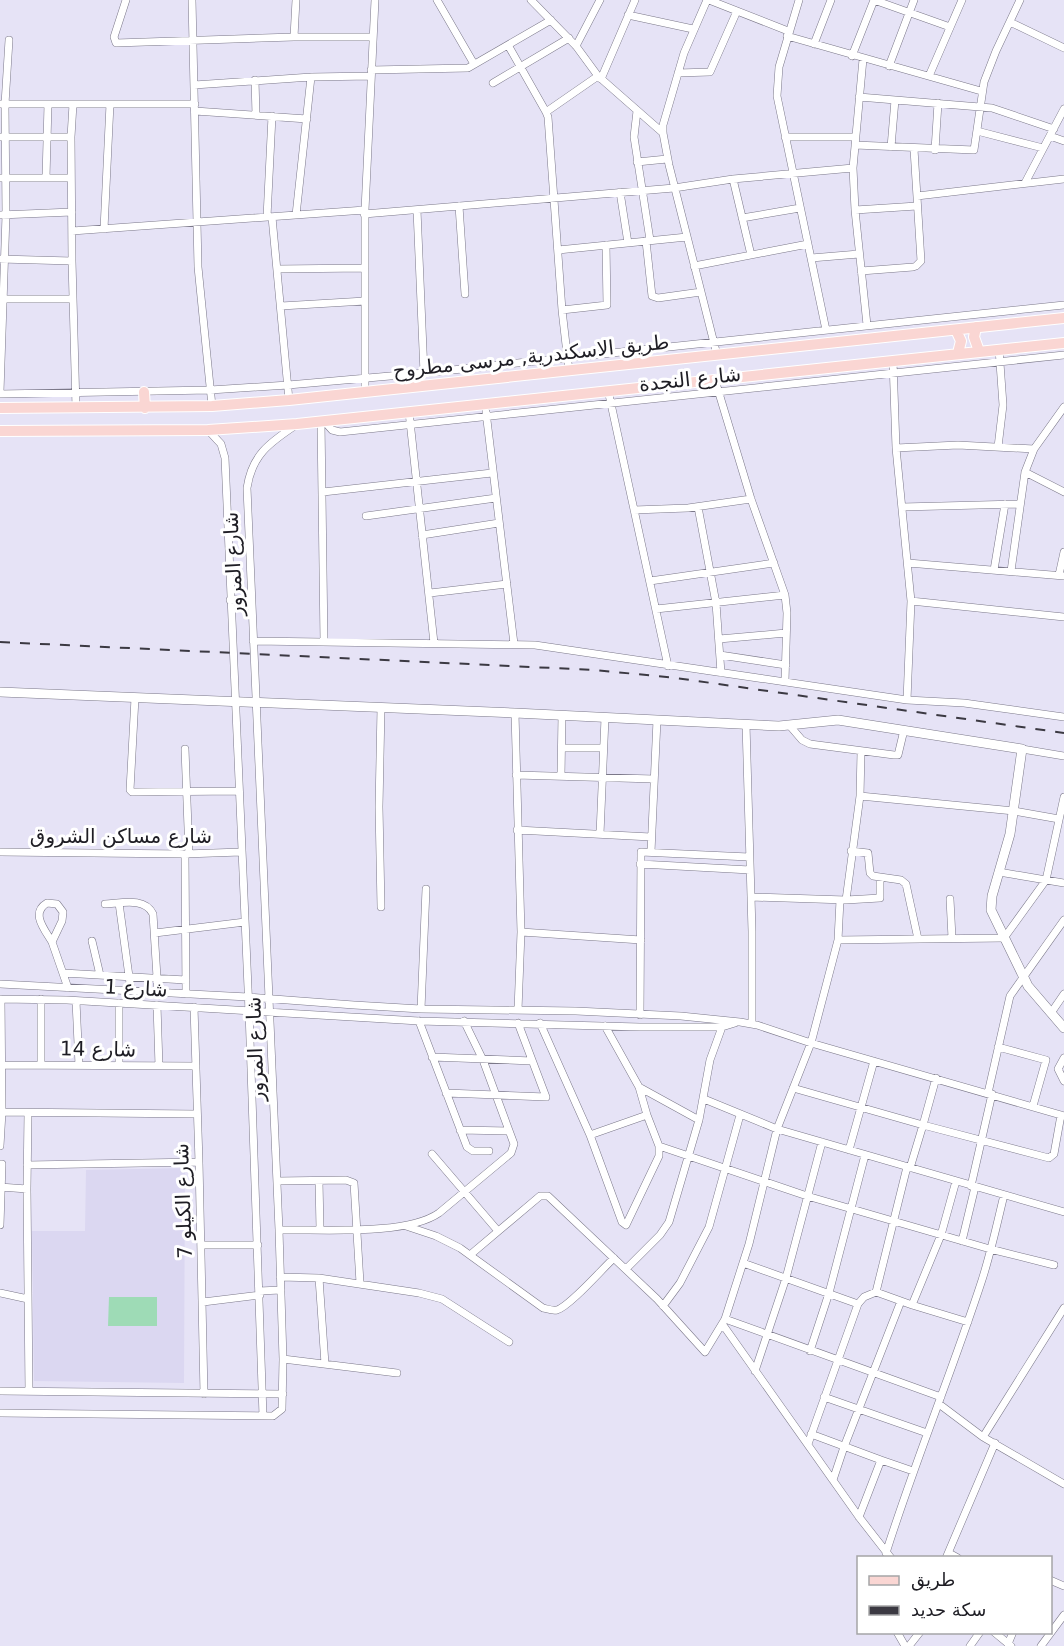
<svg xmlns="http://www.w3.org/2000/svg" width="1064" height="1646" viewBox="0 0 1064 1646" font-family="'DejaVu Sans',Vazirmatn,sans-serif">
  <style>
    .built { fill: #dbd7f1 }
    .garden { fill: #9edbb6 }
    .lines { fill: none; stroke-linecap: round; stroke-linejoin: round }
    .street-casing { stroke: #7b7889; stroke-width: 8 }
    .secondary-casing { stroke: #7b7889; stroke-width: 10 }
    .primary-casing { stroke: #fff; stroke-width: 12 }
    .street { stroke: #fff; stroke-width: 7 }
    .secondary { stroke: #fff; stroke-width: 9 }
    .primary { stroke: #fad6d3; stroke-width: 10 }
    .rail { stroke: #3b3942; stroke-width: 2; stroke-dasharray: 10 10; stroke-linecap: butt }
    .labels { text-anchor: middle; stroke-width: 6; stroke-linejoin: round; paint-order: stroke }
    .street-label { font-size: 20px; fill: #1e1d24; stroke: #fff }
  </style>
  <rect width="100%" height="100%" fill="#e6e3f6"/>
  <path class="built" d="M 185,1168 L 184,1383 L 34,1381 L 32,1231 L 85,1231 L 86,1170 Z"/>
  <path class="garden" d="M 109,1297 L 157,1297 L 157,1326 L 108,1326 Z"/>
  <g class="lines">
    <g class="street-casing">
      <path id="street" d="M 126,0 L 114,37 L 116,43 L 294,37 L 372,37
        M 192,0 L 198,267 L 212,406
        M 437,0 L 474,64
        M 531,0 L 576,46 L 598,76 L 663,133
        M 707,0 L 684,53 L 663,125 L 663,133 L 669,165 L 717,355
        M 709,0 L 788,31
        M 799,0 L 779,67 L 777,96 L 826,330
        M 874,0 L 950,27
        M 628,15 L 693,29
        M 1010,22 L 1064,48
        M 787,36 L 981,91
        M 294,37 L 296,0
        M 814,44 L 831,0
        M 508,45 L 546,112 L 548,117 L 562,310 L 569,371
        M 576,46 L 600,0
        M 852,56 L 874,0
        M 863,59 L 853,168 L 855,210 L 867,325
        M 889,66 L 914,0
        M 371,70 L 468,68 L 551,20
        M 678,73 L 710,72 L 737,11
        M 929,76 L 962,0
        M 601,79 L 635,0
        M 255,80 L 256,115
        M 493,83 L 569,38
        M 194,85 L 311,77 L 371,76
        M 859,97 L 992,108 L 1054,129
        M 0,104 L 195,104
        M 73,104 L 71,137 L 72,261 L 76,408
        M 195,111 L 307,119
        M 637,111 L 634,137 L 650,240
        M 546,112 L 598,76
        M 977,131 L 1043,148
        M 1050,136 L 1064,141
        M 0,137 L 71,137
        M 785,137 L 855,137
        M 855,145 L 974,150 L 984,82 L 996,51 L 1020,0
        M 891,147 L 895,100
        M 935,150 L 938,103
        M 637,162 L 667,159
        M 0,178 L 71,178
        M 46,178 L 48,104
        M 733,179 L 751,255
        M 1025,183 L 1064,109
        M 620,192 L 628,243
        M 917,196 L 1064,179
        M 459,206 L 465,294
        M 417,210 L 424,373
        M 855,210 L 917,206
        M 364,214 L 674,188 L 733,179 L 853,168
        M 0,215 L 72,212
        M 296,215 L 311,77
        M 267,217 L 272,116
        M 272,217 L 289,400
        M 742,218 L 800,208
        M 104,229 L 110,104
        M 72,231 L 365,210
        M 646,241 L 652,296 L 658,298 L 701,292
        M 558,250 L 687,237
        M 811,258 L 859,254
        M 0,259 L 72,261
        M 694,266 L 808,244
        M 277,269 L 365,268
        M 861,271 L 913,267 L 916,266 L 921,261 L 914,149
        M 0,299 L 72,299
        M 281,306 L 365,301
        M 562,310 L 607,305 L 606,245
        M 893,361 L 896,448 L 911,601 L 907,700
        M 715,380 L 751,499 L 785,595 L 787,613 L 785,681
        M 608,390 L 668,666
        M 365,391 L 365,210 L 375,0
        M 0,392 L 6,215 L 5,104 L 9,40
        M 0,394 L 210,390 L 288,385 L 424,373 L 1064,305
        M 409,412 L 434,643
        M 486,412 L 514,644
        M 324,421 L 332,430 L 340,432 L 1064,355
        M 321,422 L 324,642
        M 208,430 L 221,444 L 225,458 L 249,1011 L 263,1416
        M 998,447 L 1003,405 L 999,349
        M 896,448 L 958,445 L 1034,449
        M 1025,472 L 1064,492
        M 323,492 L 492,473
        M 698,507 L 716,603 L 721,673
        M 902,507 L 1020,504
        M 634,510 L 688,508 L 751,499
        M 366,516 L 496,498
        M 422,535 L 499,523
        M 908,563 L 1064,576
        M 994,570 L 1005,504
        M 1011,571 L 1025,472 L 1034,449 L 1064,407
        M 1059,575 L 1064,552
        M 650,581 L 774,563
        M 430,593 L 507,584
        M 230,600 L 251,599
        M 911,601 L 1064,617
        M 656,609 L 785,595
        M 719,639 L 786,633
        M 253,641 L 535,645 L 907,700 L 964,703 L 1064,717
        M 720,655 L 786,665
        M 135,698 L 130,790 L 132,792 L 239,791
        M 515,713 L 521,932 L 518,1010
        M 746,724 L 752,931 L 752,1024
        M 790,726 L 802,740 L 810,744 L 894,755 L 898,755 L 904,730
        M 562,748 L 603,748
        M 185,749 L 189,854
        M 1022,749 L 1064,756
        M 516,775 L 654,779
        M 561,776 L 562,715
        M 860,796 L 1014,811 L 1059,819
        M 517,830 L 651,837
        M 600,834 L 605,718
        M 851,851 L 868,853 L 870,873 L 873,876 L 901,880 L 906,884 L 918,939
        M 0,852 L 185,854 L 241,852
        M 651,852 L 657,720
        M 185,854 L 186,994
        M 640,864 L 750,870
        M 999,872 L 1064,883
        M 751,897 L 846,900 L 860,796 L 861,752
        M 950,899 L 952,938
        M 846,900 L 880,898 L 880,878
        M 47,903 L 57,904 L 63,912 L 62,921 L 52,942 C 45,930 30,913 47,903 Z
        M 119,903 L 131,991
        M 105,904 C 122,903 145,897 153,914 L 158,993
        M 381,907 L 379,807 L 381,708
        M 521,932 L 641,940
        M 155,933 L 245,922
        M 838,940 L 840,900
        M 92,941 L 100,975
        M 52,942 L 68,988
        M 63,973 L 186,980
        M 0,984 L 248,997 L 354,1005 L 421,1009 L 576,1011 L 681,1016 L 740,1022 L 757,1025 L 811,1043 L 1064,1116
        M 0,999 L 67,1000 L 419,1021 L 640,1027 L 722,1027 L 735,1023
        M 76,1001 L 79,1065
        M 157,1005 L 159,1066
        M 194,1007 L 199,1162 L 204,1394
        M 421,1009 L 426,889
        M 1051,1013 L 1064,994
        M 640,1015 L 641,852 L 749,857
        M 419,1021 L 467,1147 L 473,1151 L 489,1151
        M 540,1023 L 590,1135 L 622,1222 L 626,1225 L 659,1156 L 659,1146 L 647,1115 L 590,1135
        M 605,1026 L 639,1087 L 699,1120 L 669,1222 L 660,1235 L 626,1269
        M 998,1047 L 1046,1060 L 1033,1106
        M 432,1057 L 532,1061
        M 1064,1058 L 1058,1069 L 1064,1081
        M 0,1065 L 196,1066
        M 41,1065 L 41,999
        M 119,1066 L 119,1003
        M 936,1078 L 923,1125 L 1049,1158 L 1054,1154 L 1061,1115
        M 639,1087 L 647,1115
        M 793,1088 L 923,1125 L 910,1168
        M 446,1093 L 546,1097 L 518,1023
        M 988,1093 L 1010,996 L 1064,920
        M 704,1099 L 777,1129 L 1064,1212
        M 0,1112 L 197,1114
        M 28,1113 L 27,1189 L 29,1391
        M 699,1120 L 710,1060 L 722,1027
        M 460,1130 L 509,1131
        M 0,1146 L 2,1112 L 1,999
        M 659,1146 L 807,1196 L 990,1249 L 1054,1265
        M 849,1150 L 874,1061
        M 432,1154 L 498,1231
        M 0,1164 L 2,1164 L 0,1225
        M 27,1165 L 199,1162
        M 277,1181 L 346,1180 L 354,1183 L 360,1283
        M 319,1181 L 320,1229
        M 971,1186 L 992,1094
        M 0,1187 L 27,1189
        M 406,1226 L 436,1236 L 460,1248 L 543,1308 C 548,1309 552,1311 557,1310 C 570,1306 602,1269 614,1258
        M 279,1230 C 321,1229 406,1236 439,1213 L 511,1153 L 514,1144 L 483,1060 L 464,1021
        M 962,1241 L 975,1187
        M 201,1245 L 258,1245
        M 470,1255 L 540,1196 L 548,1196 L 657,1299 L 705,1352 L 725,1319 L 749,1244 L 777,1129 L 811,1043 L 838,940 L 1004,938 L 1046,880 L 1064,797
        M 743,1263 L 858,1304
        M 280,1277 L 319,1278 L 325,1364
        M 319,1278 L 419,1293 L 442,1299 L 509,1342
        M 259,1291 L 281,1290
        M 876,1292 L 907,1167
        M 0,1293 L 28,1299
        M 203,1302 L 260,1295
        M 912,1305 L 968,1322
        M 663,1306 L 680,1283 L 709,1227 L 740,1115
        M 725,1319 L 941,1397
        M 723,1325 L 859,1517 L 891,1558
        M 810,1351 L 829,1293 L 865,1155
        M 283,1359 L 397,1373
        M 755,1371 L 786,1278 L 822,1142
        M 0,1391 L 283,1394
        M 824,1397 L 927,1433
        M 939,1404 L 983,1437 L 1064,1308
        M 0,1413 L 273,1416 L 282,1409 L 283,1359 L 279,1230 L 247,488 C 252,455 269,443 296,425
        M 811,1434 L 881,1460 L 859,1517
        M 983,1437 L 1064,1484
        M 808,1444 L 858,1304 L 864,1297 L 876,1292 L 901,1301
        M 881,1460 L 913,1471
        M 833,1480 L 844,1447 L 901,1301 L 912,1305 L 941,1235 L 956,1181
        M 886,1553 C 915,1461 952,1372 982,1280 C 991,1252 997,1224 1004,1195
        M 949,1553 L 958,1558
        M 946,1558 L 995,1443
        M 1050,1580 L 1064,1586
        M 897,1632 L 905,1646
        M 994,1632 L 1011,1646
        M 1008,1644 L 1013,1632
        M 909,1646 L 920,1632
        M 970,1646 L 980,1632
        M 1041,1646 L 1064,1615"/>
    </g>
    <g class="secondary-casing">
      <path id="secondary" d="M 0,692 L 515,713 L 779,726 L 838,720 L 1022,749 L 1010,834 L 992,896 L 991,910 L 1028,986 L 1064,1028"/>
    </g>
    <g class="primary-casing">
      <path id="primary" d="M 976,327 L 974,337 L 979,351
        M 956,330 L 961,341 L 958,353
        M 144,392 L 145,408
        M 0,408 L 212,406 L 289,400 L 1064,318
        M 0,431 L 208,430 L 297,424 L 1064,343"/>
    </g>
    <use href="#street" class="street"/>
    <use href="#secondary" class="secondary"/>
    <use href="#primary" class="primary"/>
    <path class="rail" d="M 0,642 L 595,670 L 676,678 L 1064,733"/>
  </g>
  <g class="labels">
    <g class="street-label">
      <text transform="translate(531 356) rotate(-6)" y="7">طريق الاسكندرية, مرسى مطروح</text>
      <text transform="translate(690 379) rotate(-6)" y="7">شارع النجدة</text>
      <text transform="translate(233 564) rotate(-93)" y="7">شارع المرور</text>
      <text x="121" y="843">شارع مساكن الشروق</text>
      <text transform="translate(136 988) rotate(3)" y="7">شارع 1</text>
      <text transform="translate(98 1049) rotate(1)" y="7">شارع 14</text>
      <text transform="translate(255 1049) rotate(-92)" y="7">شارع المرور</text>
      <text transform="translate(183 1201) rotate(-92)" y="7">شارع الكيلو 7</text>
    </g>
  </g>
  <rect x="857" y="1556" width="195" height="78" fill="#ffffff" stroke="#a5a5a7" stroke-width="1.5"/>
  <rect x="869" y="1576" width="30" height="9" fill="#fad6d3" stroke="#a5a5a7" stroke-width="1.5"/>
  <text x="911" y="1586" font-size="18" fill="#1e1d24">طريق</text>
  <rect x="869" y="1606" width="30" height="9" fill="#3b3942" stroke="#a5a5a7" stroke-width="1.5"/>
  <text x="911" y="1616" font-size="18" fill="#1e1d24">سكة حديد</text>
</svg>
